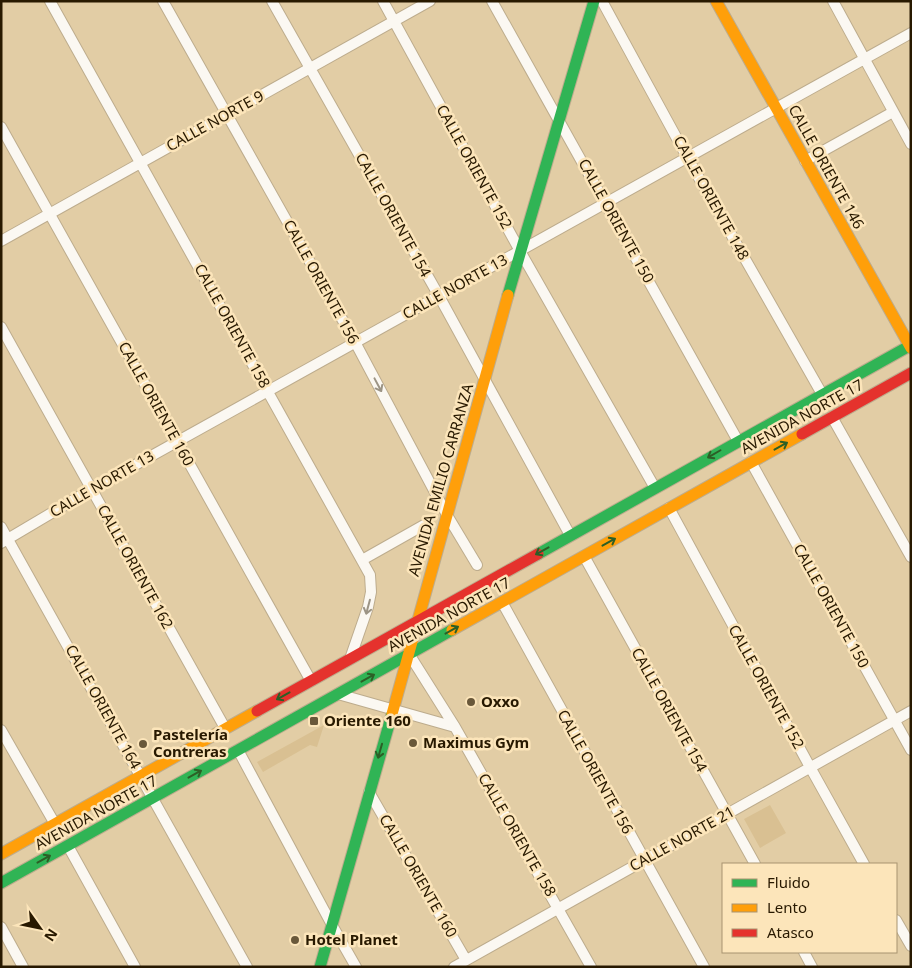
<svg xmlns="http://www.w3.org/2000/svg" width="912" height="968" viewBox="0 0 912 968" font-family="'Noto Sans',sans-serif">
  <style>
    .green { fill: #d9c092 }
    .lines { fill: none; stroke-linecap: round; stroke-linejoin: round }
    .street-casing { stroke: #bdac8d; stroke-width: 12 }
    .fast-casing { stroke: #bdac8d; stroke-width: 13 }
    .slow-casing { stroke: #bdac8d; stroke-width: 13 }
    .jam-casing { stroke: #bdac8d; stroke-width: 13 }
    .street { stroke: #fbf8f2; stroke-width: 10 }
    .fast { stroke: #30b455; stroke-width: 11 }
    .slow { stroke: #ff9f0a; stroke-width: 11 }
    .jam { stroke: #e5322d; stroke-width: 11 }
    .oneway { stroke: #9c9485 }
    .oneway2 { stroke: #2c5f26 }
    .poi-dot { fill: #69583a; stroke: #fce5ba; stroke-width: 2 }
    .labels { text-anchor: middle; stroke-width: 5; stroke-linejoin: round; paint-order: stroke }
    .street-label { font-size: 15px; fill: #281900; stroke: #fce5ba }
    .poi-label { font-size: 15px; font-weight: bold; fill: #281900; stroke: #fce5ba; text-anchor: start }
  </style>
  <rect width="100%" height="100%" fill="#e2cda5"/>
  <path class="green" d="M 324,725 L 317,747 L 310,745 L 263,772 L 257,762 Z
    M 770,805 L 786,833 L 760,848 L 744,819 Z"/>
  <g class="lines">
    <g class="street-casing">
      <path id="street" d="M 50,1 L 370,575 L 371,592 L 368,607 L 350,659
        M 163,1 L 355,342 L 447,515 L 477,565
        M 272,1 L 439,296 L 570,535
        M 383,1 L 520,251 L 655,488
        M 492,1 L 738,441
        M 602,1 L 687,157 L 822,394
        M 833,1 L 911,144
        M 1,127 L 311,681
        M 805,161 L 893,112
        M 1,241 L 430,1
        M 1,327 L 225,728
        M 832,417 L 911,557
        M 751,462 L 911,750
        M 669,508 L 810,767 L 864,864
        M 1,527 L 247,967
        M 1,543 L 92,489 L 911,33
        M 584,556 L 755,864
        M 362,560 L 424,525
        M 502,602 L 704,967
        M 409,654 L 455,727 L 591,967
        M 338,694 L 455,727
        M 1,730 L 55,824
        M 238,750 L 332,925 L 356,967
        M 369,792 L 466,960
        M 68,846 L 135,967
        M 896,920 L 911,946
        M 1,927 L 23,967
        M 804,952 L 812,967
        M 454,967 L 911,711"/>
    </g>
    <g class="fast-casing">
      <path id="fast" d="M 508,295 L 594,1
        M 538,554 L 911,345
        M 1,883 L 452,630
        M 320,967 L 392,714"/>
    </g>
    <g class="slow-casing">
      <path id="slow" d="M 716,1 L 911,348
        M 452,630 L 802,434
        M 392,714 L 508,295
        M 1,854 L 257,711"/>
    </g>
    <g class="jam-casing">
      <path id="jam" d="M 802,434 L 911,373
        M 257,711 L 538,554"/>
    </g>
    <use href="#street" class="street"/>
    <use href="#fast" class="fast"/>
    <use href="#slow" class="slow"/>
    <use href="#jam" class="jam"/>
  </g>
  <defs><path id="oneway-shaft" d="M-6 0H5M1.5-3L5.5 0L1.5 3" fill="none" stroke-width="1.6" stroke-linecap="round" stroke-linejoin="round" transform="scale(1.25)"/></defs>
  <g class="oneway">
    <use href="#oneway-shaft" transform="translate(378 385) rotate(62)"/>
    <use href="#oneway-shaft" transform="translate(368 607) rotate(105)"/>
  </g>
  <g class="oneway2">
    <use href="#oneway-shaft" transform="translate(781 446) rotate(-29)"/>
    <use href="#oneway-shaft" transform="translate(714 454) rotate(150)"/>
    <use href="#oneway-shaft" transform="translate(609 542) rotate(-29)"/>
    <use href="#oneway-shaft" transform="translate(542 551) rotate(151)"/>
    <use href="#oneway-shaft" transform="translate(452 630) rotate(-29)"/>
    <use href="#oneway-shaft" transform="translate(368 678) rotate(-29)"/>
    <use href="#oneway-shaft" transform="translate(283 696) rotate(151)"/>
    <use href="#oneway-shaft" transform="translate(380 751) rotate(106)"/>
    <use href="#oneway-shaft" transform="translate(195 774) rotate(-29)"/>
    <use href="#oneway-shaft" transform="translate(44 859) rotate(-29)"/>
  </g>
  <g class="poi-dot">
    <circle cx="471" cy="702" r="5"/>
    <rect x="309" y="716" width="10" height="10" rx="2.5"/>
    <circle cx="413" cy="743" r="5"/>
    <circle cx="143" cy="744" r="5"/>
    <circle cx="295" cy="940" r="5"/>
  </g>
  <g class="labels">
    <g class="street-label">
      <text transform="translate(215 121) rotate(-29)" y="5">CALLE NORTE 9</text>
      <text transform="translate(474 167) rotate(61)" y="5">CALLE ORIENTE 152</text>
      <text transform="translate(826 167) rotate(61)" y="5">CALLE ORIENTE 146</text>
      <text transform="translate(711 198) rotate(61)" y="5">CALLE ORIENTE 148</text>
      <text transform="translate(393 215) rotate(61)" y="5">CALLE ORIENTE 154</text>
      <text transform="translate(616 221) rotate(61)" y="5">CALLE ORIENTE 150</text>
      <text transform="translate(321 282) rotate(61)" y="5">CALLE ORIENTE 156</text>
      <text transform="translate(455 287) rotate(-29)" y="5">CALLE NORTE 13</text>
      <text transform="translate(232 326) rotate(61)" y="5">CALLE ORIENTE 158</text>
      <text transform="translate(156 404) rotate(61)" y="5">CALLE ORIENTE 160</text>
      <text transform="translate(802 417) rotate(-29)" y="5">AVENIDA NORTE 17</text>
      <text transform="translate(441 480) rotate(-74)" y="5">AVENIDA EMILIO CARRANZA</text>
      <text transform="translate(102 484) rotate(-30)" y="5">CALLE NORTE 13</text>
      <text transform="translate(135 567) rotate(61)" y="5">CALLE ORIENTE 162</text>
      <text transform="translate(831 606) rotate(61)" y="5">CALLE ORIENTE 150</text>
      <text transform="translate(449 615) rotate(-29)" y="5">AVENIDA NORTE 17</text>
      <text transform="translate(766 687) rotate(61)" y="5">CALLE ORIENTE 152</text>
      <text transform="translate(103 707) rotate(61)" y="5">CALLE ORIENTE 164</text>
      <text transform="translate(669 710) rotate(61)" y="5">CALLE ORIENTE 154</text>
      <text transform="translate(595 772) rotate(61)" y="5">CALLE ORIENTE 156</text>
      <text transform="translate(96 813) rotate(-29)" y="5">AVENIDA NORTE 17</text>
      <text transform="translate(517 835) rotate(60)" y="5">CALLE ORIENTE 158</text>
      <text transform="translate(682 839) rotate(-29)" y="5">CALLE NORTE 21</text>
      <text transform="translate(418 876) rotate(60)" y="5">CALLE ORIENTE 160</text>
    </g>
    <g class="poi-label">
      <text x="481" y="707">Oxxo</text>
      <text x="324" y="726">Oriente 160</text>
      <text x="153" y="740">Pastelería<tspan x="153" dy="17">Contreras</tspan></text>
      <text x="423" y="748">Maximus Gym</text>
      <text x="305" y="945">Hotel Planet</text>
    </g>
  </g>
  <rect width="912" height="968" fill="none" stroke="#281900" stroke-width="5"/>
  <rect x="722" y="863" width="175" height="90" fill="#fce5ba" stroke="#a79370"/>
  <rect x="732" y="879" width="25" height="8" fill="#30b455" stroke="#a79370"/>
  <text x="767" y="888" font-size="15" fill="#281900">Fluido</text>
  <rect x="732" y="904" width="25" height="8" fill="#ff9f0a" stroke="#a79370"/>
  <text x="767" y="913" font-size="15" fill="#281900">Lento</text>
  <rect x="732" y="929" width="25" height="8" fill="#e5322d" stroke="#a79370"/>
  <text x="767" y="938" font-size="15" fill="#281900">Atasco</text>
  <g transform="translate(40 928) rotate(123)" stroke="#fce5ba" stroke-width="4" paint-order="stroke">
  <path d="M0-4L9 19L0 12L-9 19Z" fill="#281900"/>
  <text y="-8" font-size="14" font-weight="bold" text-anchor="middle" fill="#281900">N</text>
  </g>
</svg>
